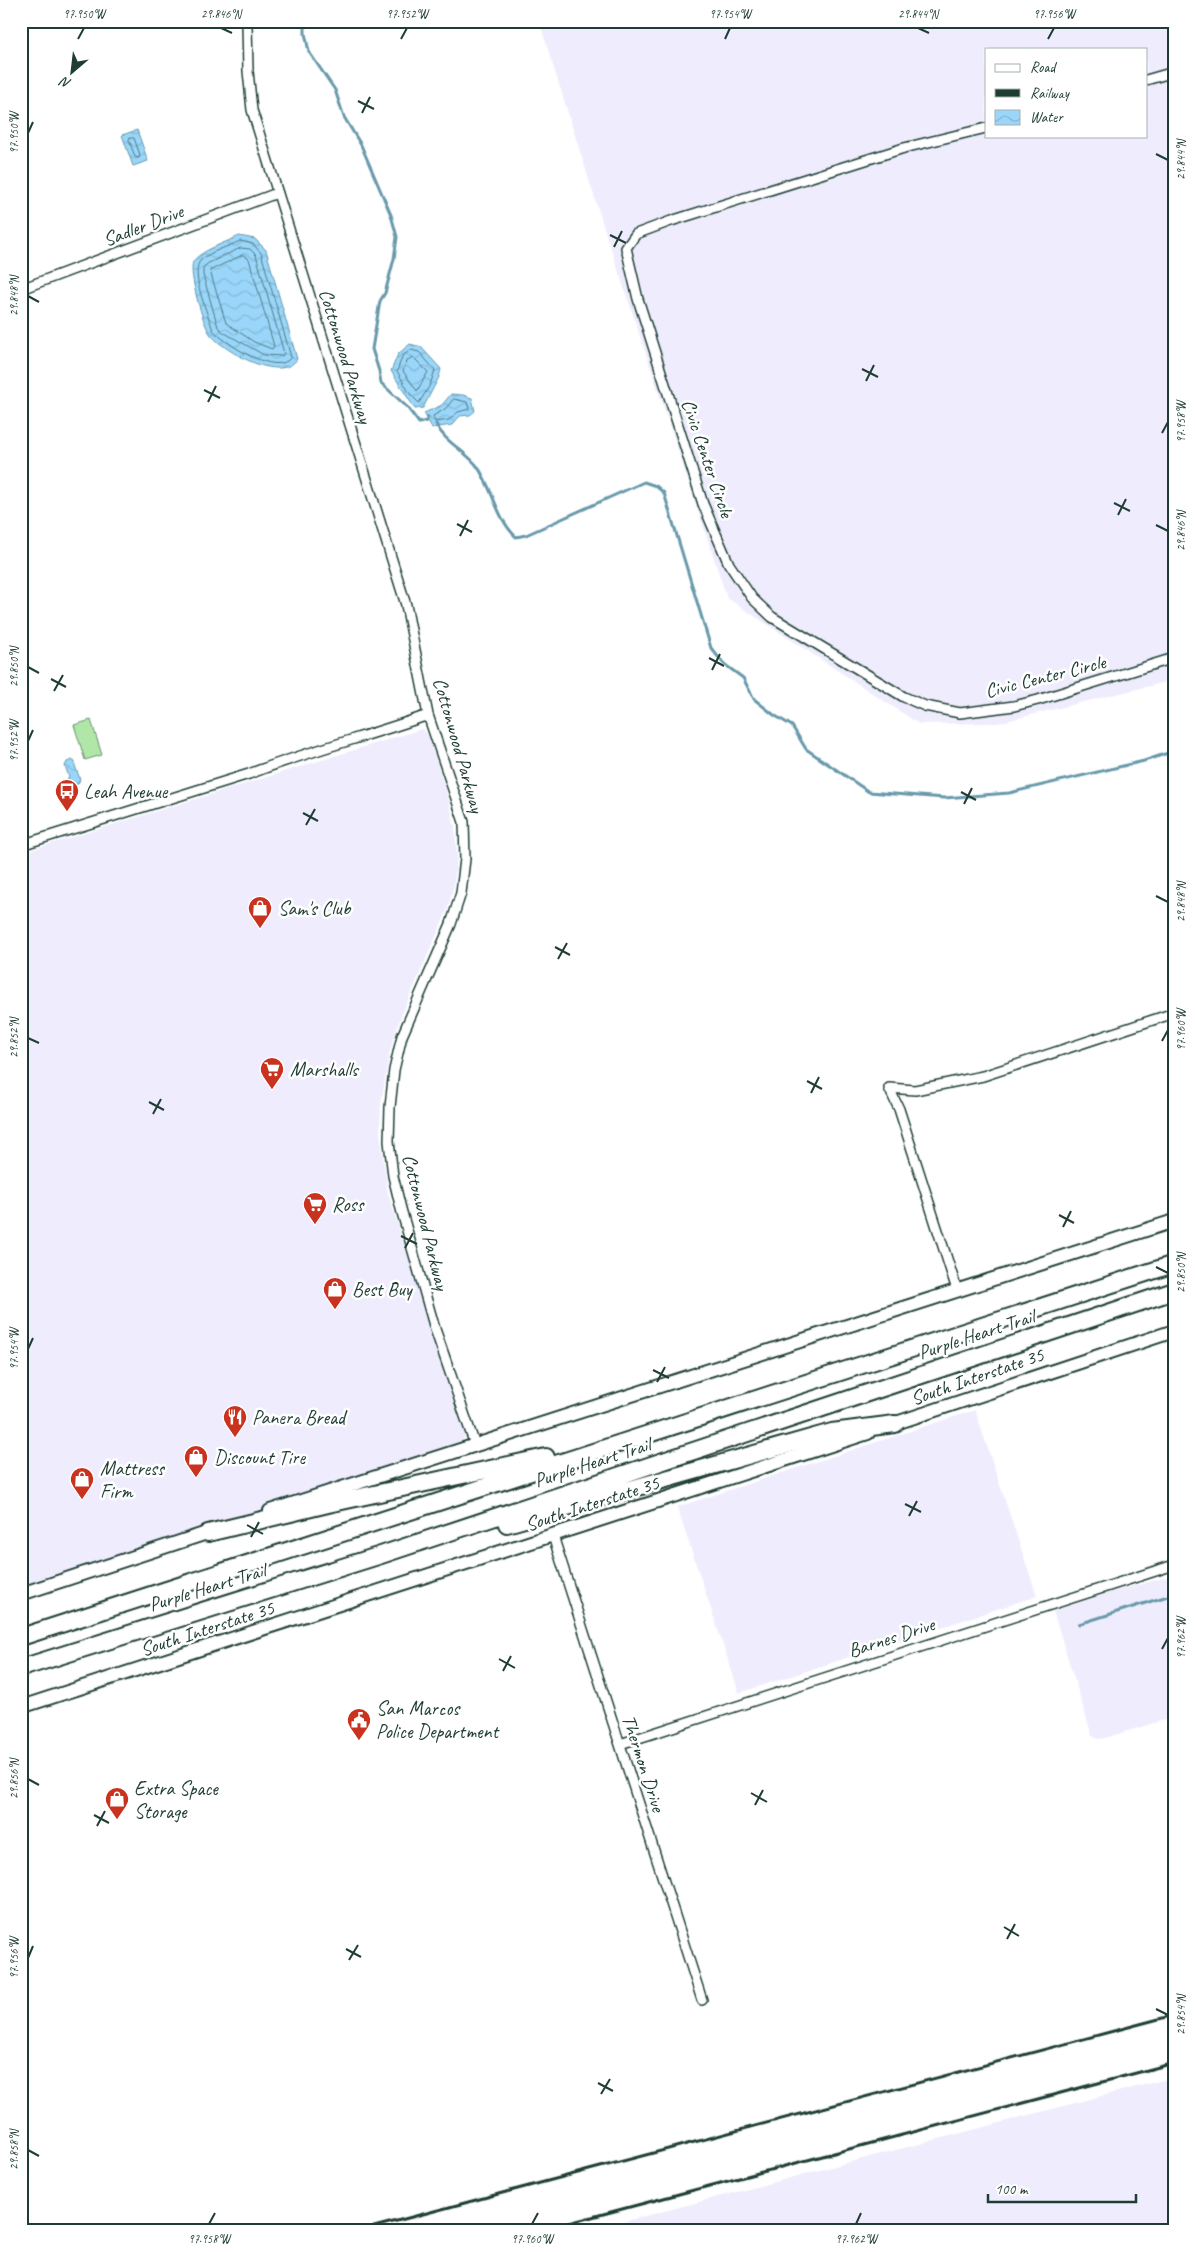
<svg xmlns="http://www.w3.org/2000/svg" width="1195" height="2252" viewBox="0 0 1195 2252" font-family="Caveat,sans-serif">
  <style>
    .built { fill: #efedfd; fill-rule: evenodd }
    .park { fill: #b0e6a8; stroke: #68926e }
    .water { fill: url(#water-waves); stroke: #6899ab }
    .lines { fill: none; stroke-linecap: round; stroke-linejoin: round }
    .shore { stroke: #507a83; stroke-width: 1 }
    .stream { stroke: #6899ab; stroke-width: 3 }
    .street-casing { stroke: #1f3d34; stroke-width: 12 }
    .secondary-casing { stroke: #1f3d34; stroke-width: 16 }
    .highway-casing { stroke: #1f3d34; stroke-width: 20 }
    .street { stroke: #fff; stroke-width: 9 }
    .secondary { stroke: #fff; stroke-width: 12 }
    .highway { stroke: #fff; stroke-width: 16 }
    .rail { stroke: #1f3d34; stroke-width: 3 }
    .ticks { fill: none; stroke: #1f3d34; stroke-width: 2 }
    .labels { text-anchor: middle; stroke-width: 5; stroke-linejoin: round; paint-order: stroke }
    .street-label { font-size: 20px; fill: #1f3d34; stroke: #fff }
    .poi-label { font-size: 20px; fill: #1f3d34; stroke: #fff; text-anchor: start }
    .neatline { fill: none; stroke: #1f3d34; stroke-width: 2 }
    .ticks-label { font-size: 12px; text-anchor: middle; fill: #1f3d34 }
  </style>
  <defs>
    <pattern id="water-waves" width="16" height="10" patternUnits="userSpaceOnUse" patternTransform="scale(1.25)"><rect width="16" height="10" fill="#99d6fa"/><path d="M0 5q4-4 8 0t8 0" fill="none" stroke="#83b9d7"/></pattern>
  </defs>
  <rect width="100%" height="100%" fill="#fff"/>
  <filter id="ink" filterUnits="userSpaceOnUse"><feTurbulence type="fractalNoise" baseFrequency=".02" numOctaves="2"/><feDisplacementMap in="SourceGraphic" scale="10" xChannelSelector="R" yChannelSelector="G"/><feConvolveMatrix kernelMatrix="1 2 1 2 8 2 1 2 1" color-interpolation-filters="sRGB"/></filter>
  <g filter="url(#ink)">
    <path class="built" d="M 539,21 L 1174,21 L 1174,680 L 998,723 L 919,724 L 727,598 L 606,234 ZM 986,49 L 1146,49 L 1146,136 L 986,136 Z
      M 422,729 L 426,732 L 429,738 L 449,800 L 455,827 L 457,857 L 454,885 L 447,911 L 400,1019 L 390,1051 L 381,1103 L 380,1133 L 388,1193 L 464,1431 L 465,1436 L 462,1442 L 458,1445 L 21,1587 L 21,853 Z
      M 975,1410 L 1037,1596 L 739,1693 L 677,1507 Z
      M 1174,1575 L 1174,1717 L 1105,1738 L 1099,1739 L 1092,1736 L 1053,1611 L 1108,1593 Z
      M 1174,2077 L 1174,2231 L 588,2231 Z"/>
    <path class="park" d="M 91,720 L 102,755 L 85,760 L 74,725 Z"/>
    <path class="water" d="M 137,130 L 148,161 L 133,166 L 122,135 Z
      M 239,236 L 255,239 L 266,250 L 297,359 C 281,384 224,351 211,335 C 203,326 188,272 193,262 C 199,251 227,242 239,236 Z
      M 410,344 L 421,347 L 441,369 L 439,377 L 423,408 L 415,409 L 391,371 L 398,354 Z
      M 451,394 L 463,395 L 472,398 L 475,411 L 470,415 L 460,416 L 452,425 L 432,428 L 424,413 L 442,405 Z
      M 72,760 L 75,762 L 75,766 L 80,779 L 78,784 L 72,786 L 67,780 L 69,777 L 65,766 L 67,762 Z"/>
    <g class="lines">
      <path class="shore" d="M 130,138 L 134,138 L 140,155 L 139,158 L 135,157 L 129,140 Z
        M 240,241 L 253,244 L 261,253 L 291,357 C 278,378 224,343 213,330 C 208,315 189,271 201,260 C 211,251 228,247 240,241 Z
        M 241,248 L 250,249 L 256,255 L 284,353 L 282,356 L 264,355 L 223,332 L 218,327 L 203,275 L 203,268 L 207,264 Z
        M 243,255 L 249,259 L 274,346 L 272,349 L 254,342 L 226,323 L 210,271 Z
        M 411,350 L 419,352 L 435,370 L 430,385 L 419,403 L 410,394 L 397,371 L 402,357 Z
        M 413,357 L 428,372 L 417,391 L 403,371 L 407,361 Z
        M 454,399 L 467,402 L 469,409 L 458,412 L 449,420 L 435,422 L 433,416 L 445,409 Z"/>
      <path class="stream" d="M 305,21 L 305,33 L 309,52 L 335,90 L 344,117 L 361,145 L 391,215 L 397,237 L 394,259 L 385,293 L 380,301 L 372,349 L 379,371 L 381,383 L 407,407 L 419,423 L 426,421 L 428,417
        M 436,424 C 444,442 466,451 477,466 C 493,488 496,518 516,537 L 526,535 L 644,482 L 656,486 L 664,493 L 711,648 L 724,664 L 743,678 L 754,699 L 774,715 L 792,726 L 806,749 L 869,792 L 944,798 L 1009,793 L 1144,761 L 1174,751
        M 1079,1624 L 1174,1594"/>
      <g class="street-casing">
        <path id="street" d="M 247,24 L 248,71 L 252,110 L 406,605 L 428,715 L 464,822 L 465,859 L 461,893 L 451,924 L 402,1036 L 394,1070 L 390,1107 L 389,1141 L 393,1176 L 401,1209 L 435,1329 L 475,1445
          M 1146,80 L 1174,72
          M 986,128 L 904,148 L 671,221 L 636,234 L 626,248 L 638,299 L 703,504 L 729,564 L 752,598 L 772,617 L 904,697 L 925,706 L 960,713 L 1014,706 L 1038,700 L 1174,658
          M 21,289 L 277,193
          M 21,845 L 249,774 C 308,751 369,736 428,715
          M 957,1290 L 899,1109 L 889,1088 L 915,1090 L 983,1076 L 1174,1013
          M 553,1536 L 702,2000
          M 620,1744 L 1174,1565"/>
      </g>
      <g class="secondary-casing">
        <path id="secondary" d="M 887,1426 L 1174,1331
          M 270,1511 L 1174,1221
          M 21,1594 L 216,1530
          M 21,1707 L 868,1433"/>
      </g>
      <g class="highway-casing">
        <path id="highway" d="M 507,1524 L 832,1432 L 895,1424
          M 208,1533 L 328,1504 L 546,1457
          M 21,1637 L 1174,1264
          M 21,1668 L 381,1555 L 1174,1291"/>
      </g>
      <use href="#street" class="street"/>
      <use href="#secondary" class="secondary"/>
      <use href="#highway" class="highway"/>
      <path class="rail" d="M 359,2231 L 1174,2015
        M 539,2231 L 1174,2063"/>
    </g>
  </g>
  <path class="ticks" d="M 221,28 L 232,33M 918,28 L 929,33M 78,39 L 84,28M 401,39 L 407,28M 725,39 L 730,28M 1048,39 L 1054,28M 358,101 L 374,109M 362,113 L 370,97M 28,133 L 33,122M 1156,154 L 1168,160M 610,235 L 626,243M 614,247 L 622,231M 28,296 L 39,302M 862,369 L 878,377M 866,381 L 874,365M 204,390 L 220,398M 208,402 L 216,386M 1162,433 L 1168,422M 1114,503 L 1130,511M 1118,515 L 1126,499M 457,524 L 472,532M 1156,525 L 1168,531M 460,536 L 468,520M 709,658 L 724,666M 28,667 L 39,673M 712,670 L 720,654M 51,679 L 66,687M 54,691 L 63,675M 28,741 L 33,730M 961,792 L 976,800M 964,804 L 972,788M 303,813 L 318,821M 306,825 L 315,809M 1156,896 L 1168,902M 555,947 L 570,955M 558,959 L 567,943M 28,1038 L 39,1043M 1162,1041 L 1168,1030M 807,1081 L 822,1089M 811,1093 L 819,1077M 149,1102 L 164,1110M 153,1114 L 161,1099M 1059,1215 L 1074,1223M 1063,1227 L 1071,1211M 401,1236 L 417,1244M 405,1248 L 413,1233M 1156,1267 L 1168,1273M 28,1349 L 33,1338M 653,1370 L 669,1378M 657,1382 L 665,1367M 905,1504 L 921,1512M 909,1516 L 917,1501M 247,1525 L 263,1534M 251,1537 L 259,1522M 1162,1649 L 1168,1638M 499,1659 L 515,1668M 503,1671 L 511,1656M 28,1779 L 39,1785M 751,1793 L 767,1802M 755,1805 L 763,1790M 94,1815 L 109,1823M 97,1826 L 105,1811M 1004,1927 L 1019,1936M 1007,1939 L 1015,1924M 346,1949 L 361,1957M 28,1958 L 33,1946M 349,1960 L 358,1945M 1156,2009 L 1168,2015M 598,2083 L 613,2091M 601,2094 L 610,2079M 28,2150 L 39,2156M 209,2224 L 215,2213M 532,2224 L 538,2213M 856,2224 L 861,2213"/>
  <defs>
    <g id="bus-pin" transform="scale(1.25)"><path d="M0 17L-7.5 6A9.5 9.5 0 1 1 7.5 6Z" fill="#c8321e" stroke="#fff"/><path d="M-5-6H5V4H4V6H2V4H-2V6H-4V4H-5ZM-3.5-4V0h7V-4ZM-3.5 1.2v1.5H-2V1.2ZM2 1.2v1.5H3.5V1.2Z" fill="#fff"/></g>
    <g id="shop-pin" transform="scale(1.25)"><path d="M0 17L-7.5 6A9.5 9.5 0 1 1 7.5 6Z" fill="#c8321e" stroke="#fff"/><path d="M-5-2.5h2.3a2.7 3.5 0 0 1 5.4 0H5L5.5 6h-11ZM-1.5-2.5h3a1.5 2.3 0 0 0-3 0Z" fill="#fff"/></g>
    <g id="supermarket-pin" transform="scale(1.25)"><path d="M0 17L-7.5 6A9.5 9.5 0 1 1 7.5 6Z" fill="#c8321e" stroke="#fff"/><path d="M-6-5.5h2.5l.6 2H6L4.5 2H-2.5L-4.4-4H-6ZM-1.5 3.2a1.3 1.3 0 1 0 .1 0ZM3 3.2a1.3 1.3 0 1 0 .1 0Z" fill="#fff"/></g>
    <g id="restaurant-pin" transform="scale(1.25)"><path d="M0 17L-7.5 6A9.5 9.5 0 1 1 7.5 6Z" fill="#c8321e" stroke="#fff"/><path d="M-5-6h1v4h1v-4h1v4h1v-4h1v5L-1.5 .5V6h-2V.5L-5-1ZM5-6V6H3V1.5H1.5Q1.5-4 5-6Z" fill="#fff"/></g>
    <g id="civic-pin" transform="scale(1.25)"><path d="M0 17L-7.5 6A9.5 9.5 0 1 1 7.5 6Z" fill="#c8321e" stroke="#fff"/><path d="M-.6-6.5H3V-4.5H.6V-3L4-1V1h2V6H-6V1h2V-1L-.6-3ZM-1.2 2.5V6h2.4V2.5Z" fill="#fff"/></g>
  </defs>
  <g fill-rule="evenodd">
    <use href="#bus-pin" x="67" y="791"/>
    <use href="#shop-pin" x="260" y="908"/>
    <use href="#supermarket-pin" x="272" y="1069"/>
    <use href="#supermarket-pin" x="315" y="1204"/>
    <use href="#shop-pin" x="335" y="1289"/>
    <use href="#restaurant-pin" x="235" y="1417"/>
    <use href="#shop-pin" x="196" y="1457"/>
    <use href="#shop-pin" x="82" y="1479"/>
    <use href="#civic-pin" x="359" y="1720"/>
    <use href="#shop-pin" x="117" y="1799"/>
  </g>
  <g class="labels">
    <g class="street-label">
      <text transform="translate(143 225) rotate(-21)" y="7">Sadler Drive</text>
      <text transform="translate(346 356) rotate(73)" y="7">Cottonwood Parkway</text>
      <text transform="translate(708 458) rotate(71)" y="7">Civic Center Circle</text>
      <text transform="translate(1045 676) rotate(-14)" y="7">Civic Center Circle</text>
      <text transform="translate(459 745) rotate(74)" y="7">Cottonwood Parkway</text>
      <text transform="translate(426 1222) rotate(76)" y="7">Cottonwood Parkway</text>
      <text transform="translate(976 1334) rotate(-18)" y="7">Purple Heart Trail</text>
      <text transform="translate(977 1376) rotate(-19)" y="7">South Interstate 35</text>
      <text transform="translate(592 1462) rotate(-18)" y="7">Purple Heart Trail</text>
      <text transform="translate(592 1503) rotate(-18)" y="7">South Interstate 35</text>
      <text transform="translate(207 1587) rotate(-17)" y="7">Purple Heart Trail</text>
      <text transform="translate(207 1628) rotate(-18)" y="7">South Interstate 35</text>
      <text transform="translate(891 1637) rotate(-18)" y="7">Barnes Drive</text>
      <text transform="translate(644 1763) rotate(72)" y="7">Thermon Drive</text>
    </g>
    <g class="poi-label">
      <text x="84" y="798">Leah Avenue</text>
      <text x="278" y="915">Sam's Club</text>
      <text x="290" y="1076">Marshalls</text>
      <text x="332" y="1211">Ross</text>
      <text x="352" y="1296">Best Buy</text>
      <text x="252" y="1424">Panera Bread</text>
      <text x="214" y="1464">Discount Tire</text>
      <text x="100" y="1475">Mattress<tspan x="100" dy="23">Firm</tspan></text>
      <text x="376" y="1715">San Marcos<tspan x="376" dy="23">Police Department</tspan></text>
      <text x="134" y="1795">Extra Space<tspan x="134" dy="23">Storage</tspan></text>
    </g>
  </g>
  <rect width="1195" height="2252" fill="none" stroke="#fff" stroke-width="55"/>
  <rect x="985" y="48" width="162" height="90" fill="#ffffff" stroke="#a5b1ae"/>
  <rect x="995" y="64" width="25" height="8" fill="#ffffff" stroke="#a5b1ae"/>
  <text x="1030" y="72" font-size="15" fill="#1f3d34">Road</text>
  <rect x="995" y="89" width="25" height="8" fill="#1f3d34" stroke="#a5b1ae"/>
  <text x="1030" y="98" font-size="15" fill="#1f3d34">Railway</text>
  <rect x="995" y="110" width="25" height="15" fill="url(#water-waves)" stroke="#a5b1ae"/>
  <text x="1030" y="122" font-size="15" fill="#1f3d34">Water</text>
  <g transform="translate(72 72) rotate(208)" stroke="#ffffff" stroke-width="4" paint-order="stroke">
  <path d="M0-4L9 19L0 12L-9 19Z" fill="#1f3d34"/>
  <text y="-8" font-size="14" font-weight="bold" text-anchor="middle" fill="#1f3d34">N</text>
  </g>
  <path d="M988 2194v8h148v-8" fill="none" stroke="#1f3d34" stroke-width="2.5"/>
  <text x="995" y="2194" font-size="15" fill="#1f3d34" stroke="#ffffff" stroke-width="4" paint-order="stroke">100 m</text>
  <rect x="28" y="28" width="1140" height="2196" class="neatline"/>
  <g class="ticks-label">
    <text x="84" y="18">97.950°W</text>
    <text x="221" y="18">29.846°N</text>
    <text x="407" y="18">97.952°W</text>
    <text x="730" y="18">97.954°W</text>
    <text x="918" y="18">29.844°N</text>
    <text x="1054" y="18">97.956°W</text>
    <text transform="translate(14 133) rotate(-90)" y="4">97.950°W</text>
    <text transform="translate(1181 160) rotate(-90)" y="4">29.844°N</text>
    <text transform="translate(14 296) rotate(-90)" y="4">29.848°N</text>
    <text transform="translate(1181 422) rotate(-90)" y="4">97.958°W</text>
    <text transform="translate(1181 531) rotate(-90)" y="4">29.846°N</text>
    <text transform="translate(14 667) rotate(-90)" y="4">29.850°N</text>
    <text transform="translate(14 741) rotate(-90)" y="4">97.952°W</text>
    <text transform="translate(1181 902) rotate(-90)" y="4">29.848°N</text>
    <text transform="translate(1181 1030) rotate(-90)" y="4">97.960°W</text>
    <text transform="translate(14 1038) rotate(-90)" y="4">29.852°N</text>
    <text transform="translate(1181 1273) rotate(-90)" y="4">29.850°N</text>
    <text transform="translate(14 1349) rotate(-90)" y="4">97.954°W</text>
    <text transform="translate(1181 1638) rotate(-90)" y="4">97.962°W</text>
    <text transform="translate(14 1779) rotate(-90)" y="4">29.856°N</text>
    <text transform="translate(14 1958) rotate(-90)" y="4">97.956°W</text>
    <text transform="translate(1181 2015) rotate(-90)" y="4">29.854°N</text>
    <text transform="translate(14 2150) rotate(-90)" y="4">29.858°N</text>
    <text x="209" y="2243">97.958°W</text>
    <text x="532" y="2243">97.960°W</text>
    <text x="856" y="2243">97.962°W</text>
  </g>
</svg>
